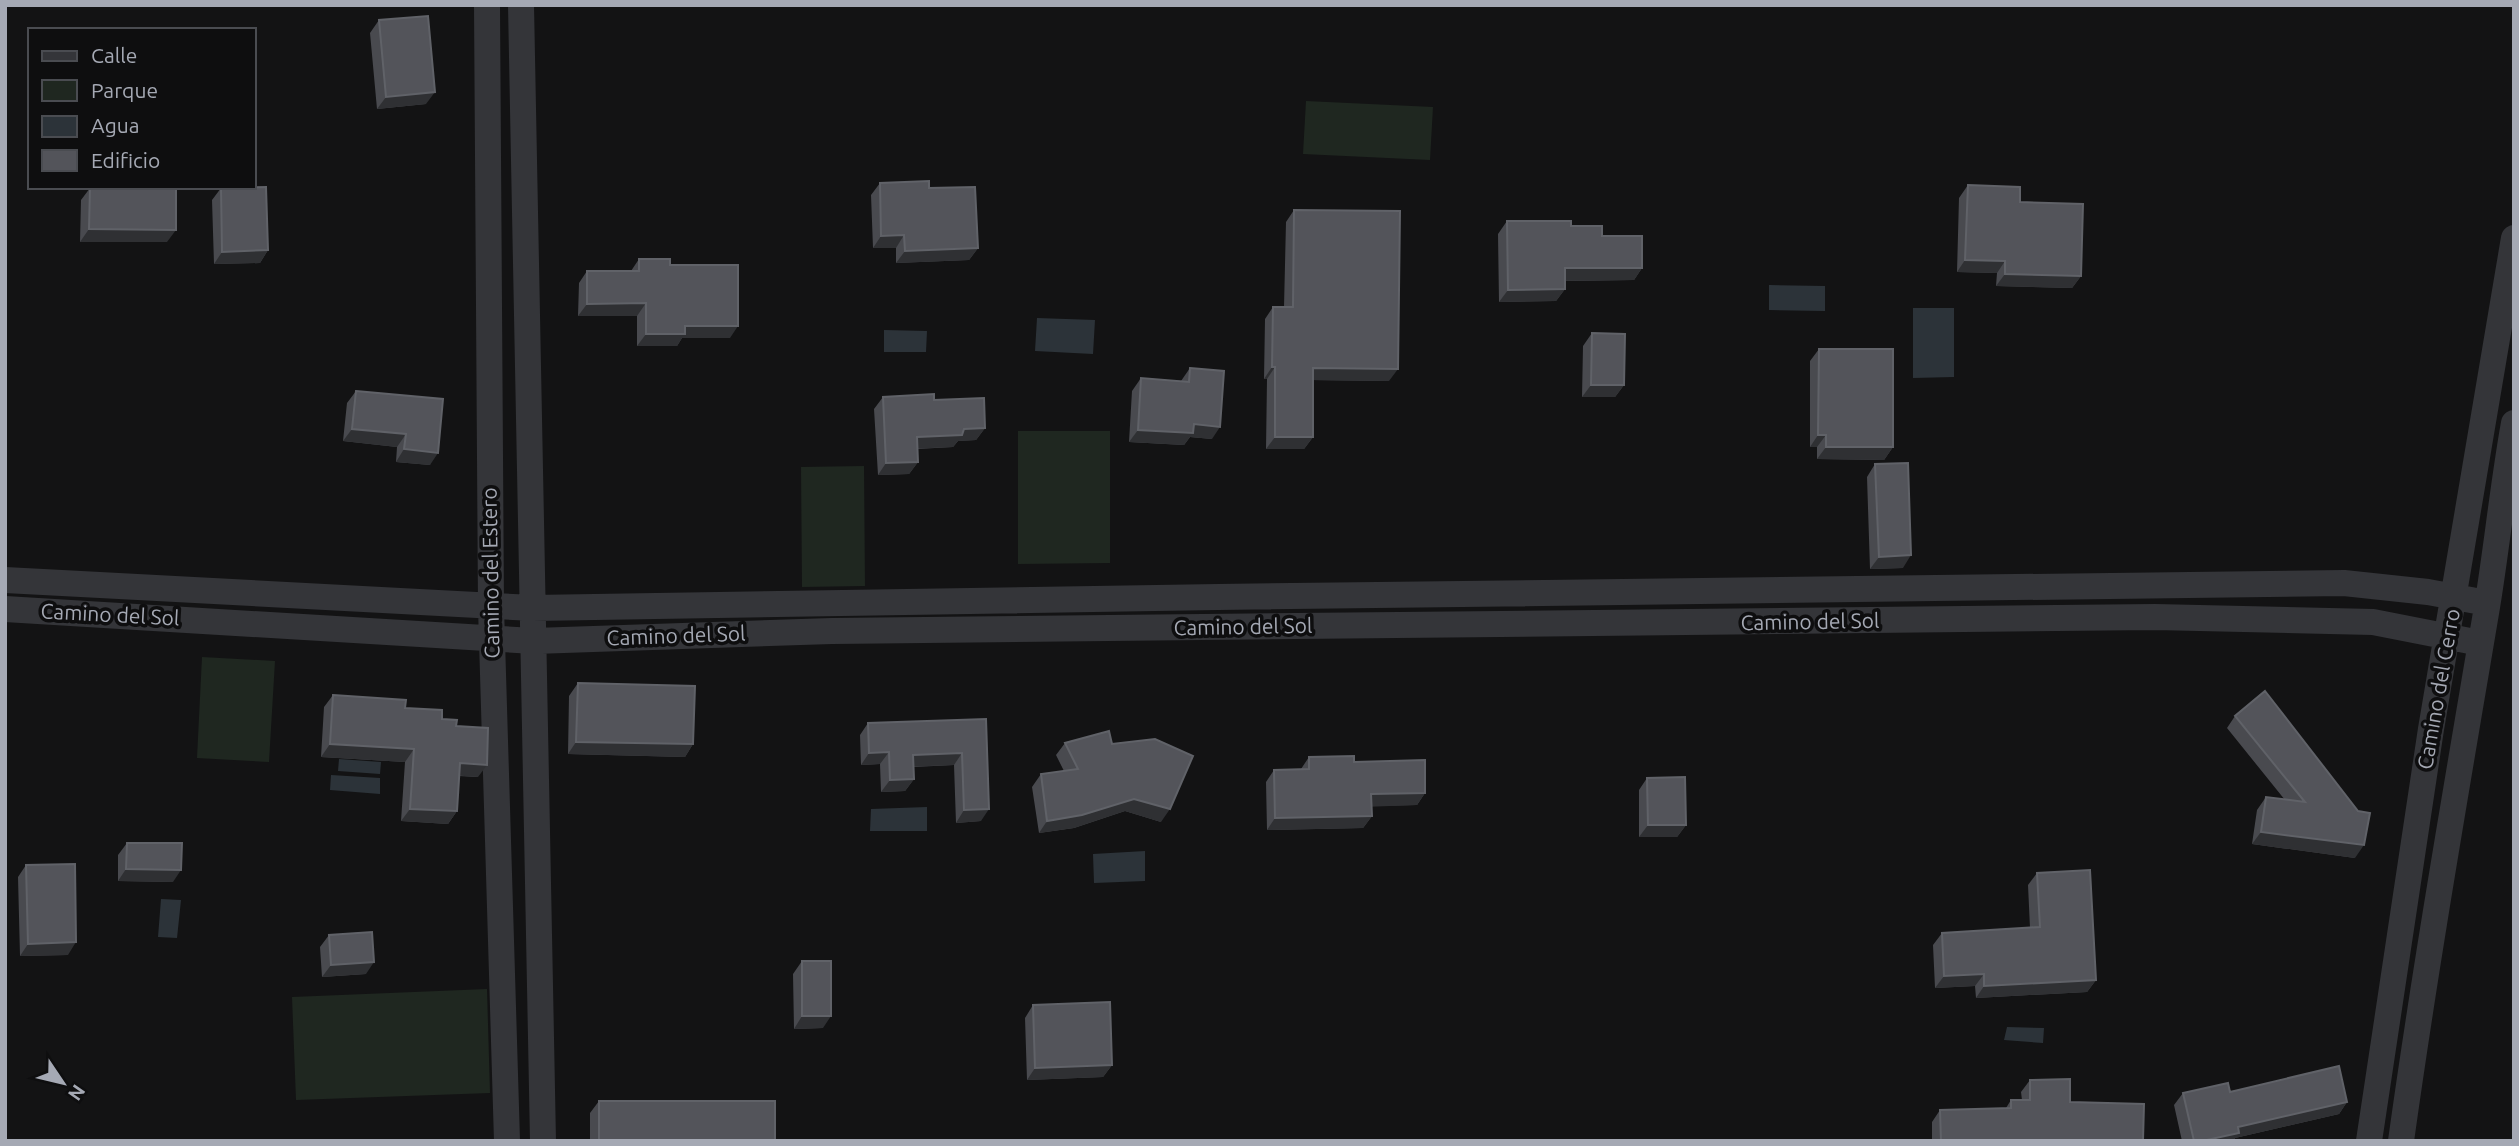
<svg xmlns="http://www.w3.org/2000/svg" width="2519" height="1146" viewBox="0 0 2519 1146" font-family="Ubuntu,sans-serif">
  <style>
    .green { fill: #1f2720 }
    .water { fill: #2c3339 }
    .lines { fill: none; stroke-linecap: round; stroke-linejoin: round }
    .street { stroke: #343539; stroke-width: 26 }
    .wall { fill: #494a4f }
    .shaded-wall { fill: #2f3033 }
    .building { fill: #53545a; stroke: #606268; stroke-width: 2 }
    .labels { text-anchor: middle; stroke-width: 7; stroke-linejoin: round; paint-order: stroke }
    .street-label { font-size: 21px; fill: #a5a9b4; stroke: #0e0e0f }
  </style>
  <rect width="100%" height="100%" fill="#131314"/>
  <path class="green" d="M 1306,101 L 1433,107 L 1430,160 L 1303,154 Z
    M 1018,431 L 1110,431 L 1110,563 L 1018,564 Z
    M 864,466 L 865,586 L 802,587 L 801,467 Z
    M 202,657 L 275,661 L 269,762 L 197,758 Z
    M 487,989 L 490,1093 L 296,1100 L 292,997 Z"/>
  <path class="water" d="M 1769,285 L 1825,286 L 1825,311 L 1769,310 Z
    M 1913,308 L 1954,308 L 1954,377 L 1913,378 Z
    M 1037,318 L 1095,320 L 1093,354 L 1035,351 Z
    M 884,330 L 927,331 L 926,352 L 884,352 Z
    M 339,759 L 381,762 L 380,774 L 338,771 Z
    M 331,775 L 380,778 L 380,794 L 330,790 Z
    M 927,807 L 927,831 L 870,831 L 871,809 Z
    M 1145,851 L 1145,881 L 1094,883 L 1093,854 Z
    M 161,899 L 181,900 L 177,938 L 158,937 Z
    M 2007,1027 L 2044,1028 L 2043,1043 L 2004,1040 Z"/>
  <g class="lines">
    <path class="street" d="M 487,5 L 491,607 L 507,1141
      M 521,5 L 543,1141
      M 5,580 L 533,608 L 1218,597 L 2344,583 L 2428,592 L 2487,603
      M 5,609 L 534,641 L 832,631 L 2155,617 L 2373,622 L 2480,643
      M 2369,1141 L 2431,729 L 2514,238
      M 2401,1141 C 2426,962 2457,785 2487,607 C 2497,546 2503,484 2514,423"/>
  </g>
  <path class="wall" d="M 379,20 L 426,104 L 377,109 L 370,33 Z
    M 880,183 L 929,188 L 978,248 L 969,260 L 896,263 L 896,248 L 873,248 L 871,195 Z
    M 1968,185 L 2020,202 L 2081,276 L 2072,288 L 1996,286 L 1997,273 L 1957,272 L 1959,198 Z
    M 90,188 L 167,242 L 80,242 L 81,200 Z
    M 221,188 L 268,250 L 260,263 L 214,264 L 212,200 Z
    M 1294,210 L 1389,381 L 1313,380 L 1313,437 L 1304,449 L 1266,449 L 1267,379 L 1264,379 L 1265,319 L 1273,307 L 1284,307 L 1286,222 Z
    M 1507,221 L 1571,226 L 1602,236 L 1642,268 L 1634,280 L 1565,281 L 1565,289 L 1556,301 L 1499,302 L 1498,234 Z
    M 639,259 L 670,265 L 730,338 L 682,338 L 677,346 L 637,346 L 637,316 L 578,316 L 579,283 L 587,271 L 631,271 Z
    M 1592,333 L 1624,385 L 1615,397 L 1582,397 L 1583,346 Z
    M 1819,349 L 1893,447 L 1884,460 L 1817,459 L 1817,447 L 1810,447 L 1810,361 Z
    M 1190,368 L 1212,439 L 1190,437 L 1184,445 L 1129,442 L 1132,391 L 1141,378 L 1181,381 Z
    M 356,391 L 443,399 L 430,465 L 396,462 L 397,447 L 343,441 L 347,403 Z
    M 883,397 L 934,400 L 985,428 L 976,440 L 958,441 L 953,447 L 917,449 L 918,462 L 909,474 L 878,475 L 874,409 Z
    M 1875,464 L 1903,568 L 1870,569 L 1867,477 Z
    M 578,683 L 693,744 L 685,757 L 568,754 L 569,696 Z
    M 333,695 L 405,708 L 442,719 L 456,726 L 478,777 L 459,776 L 457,811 L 448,824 L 401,821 L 405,762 L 321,757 L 324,707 Z
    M 2235,716 L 2355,858 L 2252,844 L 2257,810 L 2266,797 L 2285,800 L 2227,728 Z
    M 986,719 L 981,821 L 956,823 L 954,765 L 913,767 L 914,779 L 905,791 L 881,792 L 880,764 L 861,765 L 860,735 L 868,723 Z
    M 1065,743 L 1112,744 L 1161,822 L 1125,811 L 1074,828 L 1039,833 L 1032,787 L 1041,774 L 1064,771 L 1056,755 Z
    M 1309,757 L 1354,762 L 1425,793 L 1417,805 L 1371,806 L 1372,816 L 1363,828 L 1267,830 L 1266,782 L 1274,770 L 1301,769 Z
    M 1647,778 L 1686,825 L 1677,837 L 1639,837 L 1639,790 Z
    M 127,843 L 173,882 L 118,881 L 118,855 Z
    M 26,865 L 68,955 L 20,956 L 18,877 Z
    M 2037,873 L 2096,980 L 2087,992 L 1976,998 L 1975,986 L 1935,988 L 1933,945 L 1942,933 L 2030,928 L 2028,885 Z
    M 329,935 L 366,974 L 322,977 L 320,947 Z
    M 802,961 L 823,1028 L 794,1029 L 793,974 Z
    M 1033,1005 L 1112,1065 L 1103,1077 L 1027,1080 L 1025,1018 Z
    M 2030,1080 L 2070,1102 L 2143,1141 L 1932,1141 L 1932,1122 L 1940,1110 L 2006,1108 L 2011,1100 L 2022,1100 L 2021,1092 Z
    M 2230,1092 L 2347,1102 L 2339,1114 L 2235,1138 L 2233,1141 L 2182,1141 L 2174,1105 L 2183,1093 Z
    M 599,1101 L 775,1141 L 590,1141 L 590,1113 Z"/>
  <path class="shaded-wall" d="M 435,92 L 426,104 L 377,109 L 386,97 Z
    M 89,229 L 176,230 L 167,242 L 80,242 Z
    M 904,235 L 896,248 L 873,248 L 881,236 Z
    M 978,248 L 969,260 L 896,263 L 905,251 Z
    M 268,250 L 260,263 L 214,264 L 222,252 Z
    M 1965,260 L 2005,261 L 1997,273 L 1957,272 Z
    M 1565,268 L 1642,268 L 1634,280 L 1556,281 Z
    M 2005,274 L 2081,276 L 2072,288 L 1996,286 Z
    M 1565,289 L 1556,301 L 1499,302 L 1508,290 Z
    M 646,303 L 637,316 L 578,316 L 587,304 Z
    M 685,326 L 738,326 L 730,338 L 682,338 L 677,346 L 637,346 L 646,334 Z
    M 1272,367 L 1275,367 L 1267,379 L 1264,379 Z
    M 1313,368 L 1398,369 L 1389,381 L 1305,380 Z
    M 1591,385 L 1624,385 L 1615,397 L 1582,397 Z
    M 1194,424 L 1220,427 L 1212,439 L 1190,437 L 1184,445 L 1129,442 L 1138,430 Z
    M 985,428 L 976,440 L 958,441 L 953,447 L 908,449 L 917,437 L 964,429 Z
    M 352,429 L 406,434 L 397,447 L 343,441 Z
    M 1818,435 L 1826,435 L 1817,447 L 1810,447 Z
    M 1275,437 L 1313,437 L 1304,449 L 1266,449 Z
    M 1826,447 L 1893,447 L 1884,460 L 1817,459 Z
    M 404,449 L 438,453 L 430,465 L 396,462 Z
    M 918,462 L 909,474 L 878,475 L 886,463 Z
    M 1911,555 L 1903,568 L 1870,569 L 1879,557 Z
    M 576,742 L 693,744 L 685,757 L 568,754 Z
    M 330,744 L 414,749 L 405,762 L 321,757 Z
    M 889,752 L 880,764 L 861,765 L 869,753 Z
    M 962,753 L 954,765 L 904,767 L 913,755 Z
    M 460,763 L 487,765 L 478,777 L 451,775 Z
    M 914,779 L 905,791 L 881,792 L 890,780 Z
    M 1425,793 L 1417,805 L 1363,807 L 1371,794 Z
    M 1134,799 L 1170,809 L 1161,822 L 1125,811 L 1074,828 L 1039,833 L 1047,821 Z
    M 410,809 L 457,811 L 448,824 L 401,821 Z
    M 989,809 L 981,821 L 956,823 L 964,810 Z
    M 1372,816 L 1363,828 L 1267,830 L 1275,818 Z
    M 1648,825 L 1686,825 L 1677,837 L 1639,837 Z
    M 2261,832 L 2364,845 L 2355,858 L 2252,844 Z
    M 126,869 L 181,870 L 173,882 L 118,881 Z
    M 76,942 L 68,955 L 20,956 L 28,944 Z
    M 374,962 L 366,974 L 322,977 L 331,965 Z
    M 1984,974 L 1975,986 L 1935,988 L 1944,976 Z
    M 2096,980 L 2087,992 L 1976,998 L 1984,986 Z
    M 802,1016 L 831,1016 L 823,1028 L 794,1029 Z
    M 1112,1065 L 1103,1077 L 1027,1080 L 1035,1068 Z
    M 2347,1102 L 2339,1114 L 2235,1138 L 2233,1141 L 2202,1141 L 2238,1127 Z"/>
  <path class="building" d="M 428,16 L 435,92 L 386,97 L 379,20 Z
    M 929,181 L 929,188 L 975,187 L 978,248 L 905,251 L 904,235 L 881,236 L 880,183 Z
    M 1968,185 L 2020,187 L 2020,202 L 2083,204 L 2081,276 L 2005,274 L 2005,261 L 1965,260 Z
    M 266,187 L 268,250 L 222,252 L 221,188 Z
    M 90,188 L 176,188 L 176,230 L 89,229 Z
    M 1294,210 L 1400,211 L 1398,369 L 1313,368 L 1313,437 L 1275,437 L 1275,367 L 1272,367 L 1273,307 L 1293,307 Z
    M 1507,221 L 1571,221 L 1571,226 L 1602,226 L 1602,236 L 1642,236 L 1642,268 L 1565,268 L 1565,289 L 1508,290 Z
    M 639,259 L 670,259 L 670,265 L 738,265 L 738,326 L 685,326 L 685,334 L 646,334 L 646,303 L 587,304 L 587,271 L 639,271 Z
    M 1592,333 L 1625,334 L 1624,385 L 1591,385 Z
    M 1819,349 L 1893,349 L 1893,447 L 1826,447 L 1826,435 L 1818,435 Z
    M 1190,368 L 1224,371 L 1220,427 L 1194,424 L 1193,433 L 1138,430 L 1141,378 L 1189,382 Z
    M 356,391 L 443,399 L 438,453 L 404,449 L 406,434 L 352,429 Z
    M 934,394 L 934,400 L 984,398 L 985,428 L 964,429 L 962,435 L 917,437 L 918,462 L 886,463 L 883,397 Z
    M 1908,463 L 1911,555 L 1879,557 L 1875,464 Z
    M 578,683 L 695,686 L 693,744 L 576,742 Z
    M 2265,691 L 2358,811 L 2370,813 L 2364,845 L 2261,832 L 2266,797 L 2305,802 L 2235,716 Z
    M 333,695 L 406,700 L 405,708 L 442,710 L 442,719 L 457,720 L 456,726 L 488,728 L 487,765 L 460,763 L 457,811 L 410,809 L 414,749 L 330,744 Z
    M 986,719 L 989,809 L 964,810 L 962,753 L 913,755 L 914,779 L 890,780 L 889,752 L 869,753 L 868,723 Z
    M 1109,731 L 1112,744 L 1155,739 L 1193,756 L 1170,809 L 1134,799 L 1082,815 L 1047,821 L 1041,774 L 1078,769 L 1065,743 Z
    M 1354,756 L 1354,762 L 1425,760 L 1425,793 L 1371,794 L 1372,816 L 1275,818 L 1274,770 L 1309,769 L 1309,757 Z
    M 1685,777 L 1686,825 L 1648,825 L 1647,778 Z
    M 127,843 L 182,843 L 181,870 L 126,869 Z
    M 75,864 L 76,942 L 28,944 L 26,865 Z
    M 2090,870 L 2096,980 L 1984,986 L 1984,974 L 1944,976 L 1942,933 L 2040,927 L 2037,873 Z
    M 372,932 L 374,962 L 331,965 L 329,935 Z
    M 802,961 L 831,961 L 831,1016 L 802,1016 Z
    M 1110,1002 L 1112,1065 L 1035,1068 L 1033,1005 Z
    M 2339,1066 L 2347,1102 L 2238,1127 L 2239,1133 L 2202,1141 L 2194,1141 L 2183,1093 L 2228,1083 L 2230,1092 Z
    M 2070,1079 L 2070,1102 L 2144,1104 L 2143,1141 L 1941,1141 L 1940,1110 L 2011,1108 L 2011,1100 L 2030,1100 L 2030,1080 Z
    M 599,1101 L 775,1101 L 775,1141 L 599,1141 Z"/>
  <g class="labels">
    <g class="street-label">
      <text transform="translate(491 573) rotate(-91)" y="7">Camino del Estero</text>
      <text transform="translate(110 615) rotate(3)" y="7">Camino del Sol</text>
      <text transform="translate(1810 622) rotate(-1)" y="7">Camino del Sol</text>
      <text transform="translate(1243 627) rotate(-1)" y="7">Camino del Sol</text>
      <text transform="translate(676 636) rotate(-2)" y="7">Camino del Sol</text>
      <text transform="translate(2439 689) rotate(-80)" y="7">Camino del Cerro</text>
    </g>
  </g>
  <rect width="2519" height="1146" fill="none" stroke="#a5a9b4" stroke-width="14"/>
  <rect x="28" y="28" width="228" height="161" fill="#0e0e0f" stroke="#4a4c51" stroke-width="2"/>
  <rect x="42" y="51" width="35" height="10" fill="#343539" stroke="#4a4c51" stroke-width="2"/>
  <text x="91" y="63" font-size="21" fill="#a5a9b4">Calle</text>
  <rect x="42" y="80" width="35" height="21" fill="#1f2720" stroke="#4a4c51" stroke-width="2"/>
  <text x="91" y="98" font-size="21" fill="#a5a9b4">Parque</text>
  <rect x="42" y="116" width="35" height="21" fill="#2c3339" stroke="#4a4c51" stroke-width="2"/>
  <text x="91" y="133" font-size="21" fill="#a5a9b4">Agua</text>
  <rect x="42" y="150" width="35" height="21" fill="#53545a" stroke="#4a4c51" stroke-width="2"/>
  <text x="91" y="168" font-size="21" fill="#a5a9b4">Edificio</text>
  <g transform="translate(63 1083) rotate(125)" stroke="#0e0e0f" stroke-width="5" paint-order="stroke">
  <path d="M0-5L12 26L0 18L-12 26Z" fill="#a5a9b4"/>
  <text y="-10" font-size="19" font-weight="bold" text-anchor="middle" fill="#a5a9b4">N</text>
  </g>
</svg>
